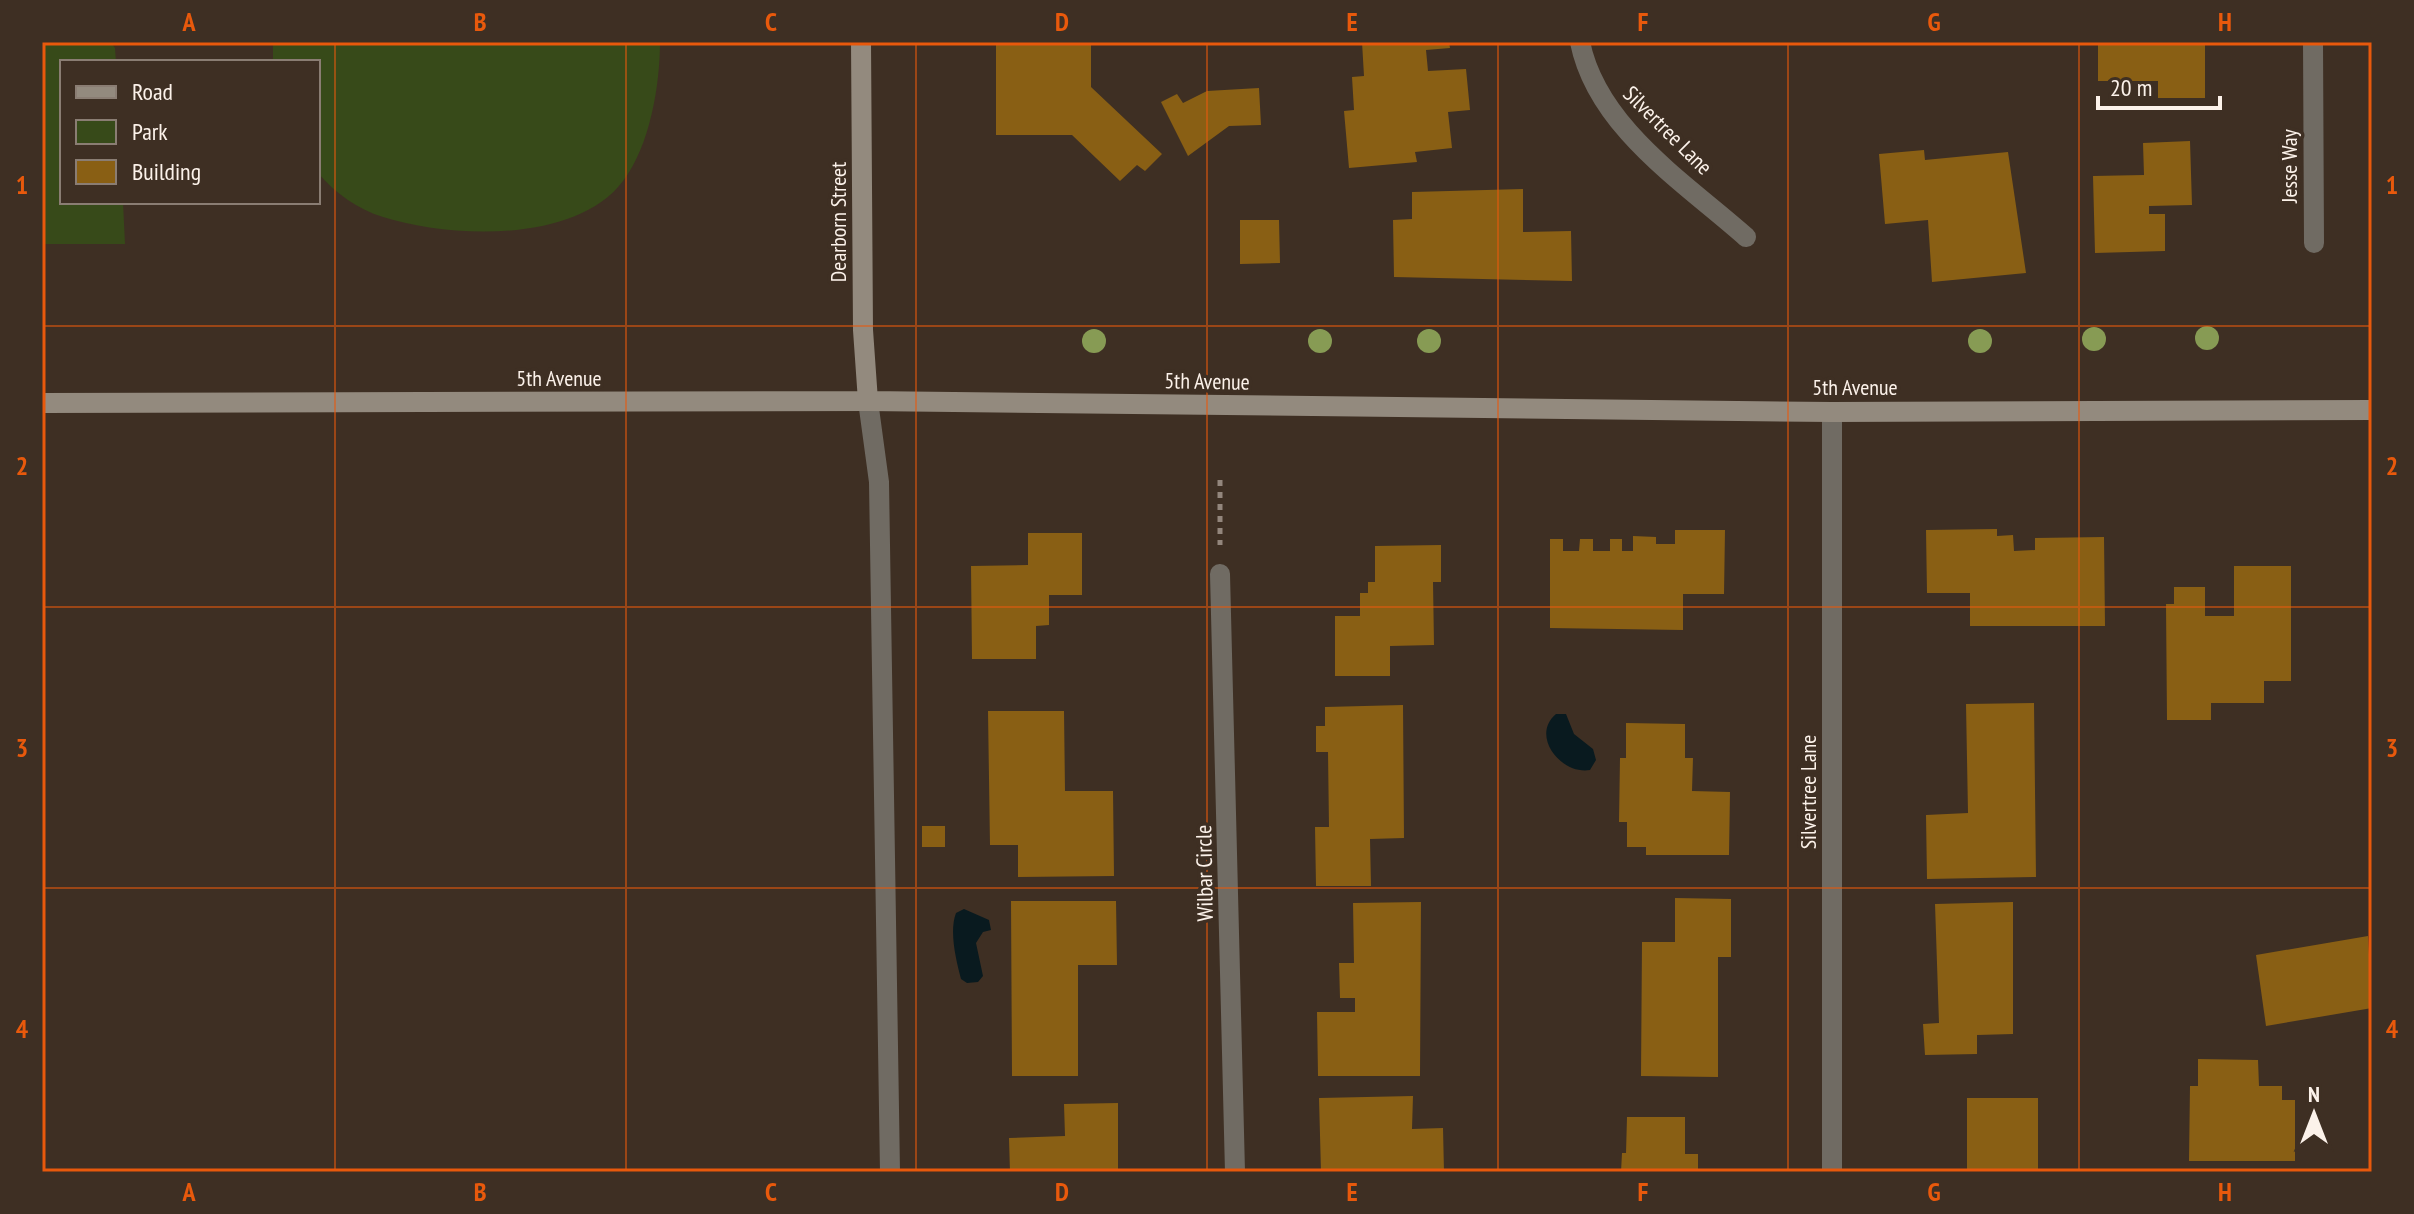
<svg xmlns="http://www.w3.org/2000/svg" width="2414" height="1214" viewBox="0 0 2414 1214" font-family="'PT Sans Narrow',sans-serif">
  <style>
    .green { fill: #374a19 }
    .water { fill: #091a1f }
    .building { fill: #895f14 }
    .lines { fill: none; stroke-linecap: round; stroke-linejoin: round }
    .path { stroke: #93867c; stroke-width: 5; stroke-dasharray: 6 6; stroke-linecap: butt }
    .lane { stroke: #706b63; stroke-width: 20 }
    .street { stroke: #706b63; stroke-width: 20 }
    .secondary { stroke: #938a7e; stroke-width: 20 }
    .tree { fill: #879b54 }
    .grid { fill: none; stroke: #e8590c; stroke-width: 2; stroke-opacity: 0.55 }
    .labels { text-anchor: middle; stroke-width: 7; stroke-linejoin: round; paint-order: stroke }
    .street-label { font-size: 22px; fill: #fcf2ea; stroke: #3e2f23 }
    .neatline { fill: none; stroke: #e8590c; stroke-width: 3 }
    .grid-label { font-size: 26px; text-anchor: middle; font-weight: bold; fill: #e8590c }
  </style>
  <rect width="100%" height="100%" fill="#3e2f23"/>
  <path class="green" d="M 42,42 L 111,42 L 115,48 L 116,62 L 62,62 L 62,202 L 123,202 L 125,244 L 42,244 Z
    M 273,42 L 660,42 C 660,85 650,146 623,181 C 576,244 449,238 383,217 C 357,209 335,193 318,173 L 318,62 L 273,62 Z"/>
  <path class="water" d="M 1556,714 L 1566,714 L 1574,734 L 1593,749 L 1596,760 L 1590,770 C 1561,775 1530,736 1556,714 Z
    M 964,909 L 989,920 L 991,930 L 983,932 L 976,943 L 983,976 L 978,982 L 967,983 L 961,979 C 956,960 949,931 956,913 Z"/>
  <path class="building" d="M 996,42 L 1091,42 L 1091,87 L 1162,154 L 1145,171 L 1137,165 L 1120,181 L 1072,135 L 996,135 Z
    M 1362,42 L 1449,42 L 1450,48 L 1426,50 L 1428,71 L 1466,69 L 1470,110 L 1448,112 L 1452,148 L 1415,152 L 1417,162 L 1349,168 L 1344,111 L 1354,110 L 1352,77 L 1364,76 Z
    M 2098,42 L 2205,42 L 2205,98 L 2158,98 L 2158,81 L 2098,81 Z
    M 1259,88 L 1261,125 L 1229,126 L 1188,156 L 1161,102 L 1177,94 L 1183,103 L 1207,91 Z
    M 2190,141 L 2192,205 L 2149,206 L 2149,214 L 2165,214 L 2165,251 L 2095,253 L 2093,176 L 2144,175 L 2143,143 Z
    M 1924,150 L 1925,160 L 2008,152 L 2026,273 L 1932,282 L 1928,220 L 1885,224 L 1879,154 Z
    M 1523,189 L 1523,232 L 1571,231 L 1572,281 L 1394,277 L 1393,220 L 1412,219 L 1412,192 Z
    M 1240,220 L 1279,220 L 1280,263 L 1240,264 Z
    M 1997,529 L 1997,536 L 2013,535 L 2014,551 L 2035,550 L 2035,538 L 2104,537 L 2105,626 L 1970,626 L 1970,593 L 1927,593 L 1926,530 Z
    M 1675,530 L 1725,530 L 1724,594 L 1683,594 L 1683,630 L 1550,628 L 1550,539 L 1563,539 L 1563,551 L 1579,551 L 1580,539 L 1593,539 L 1593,551 L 1610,551 L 1610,539 L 1622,539 L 1622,551 L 1633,551 L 1633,536 L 1656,537 L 1656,544 L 1675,544 Z
    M 1028,533 L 1082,533 L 1082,595 L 1049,595 L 1049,625 L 1036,626 L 1036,659 L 972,659 L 971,566 L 1028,565 Z
    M 1441,545 L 1441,582 L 1433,582 L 1434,645 L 1390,646 L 1390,676 L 1335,676 L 1335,616 L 1360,616 L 1360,593 L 1368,593 L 1368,582 L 1375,582 L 1375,546 Z
    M 2234,566 L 2291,566 L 2291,681 L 2264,681 L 2264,703 L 2211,703 L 2211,720 L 2167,720 L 2166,604 L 2174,604 L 2174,587 L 2205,587 L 2205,616 L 2234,616 Z
    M 2034,703 L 2036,877 L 1927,879 L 1926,815 L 1968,813 L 1966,704 Z
    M 1403,705 L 1404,838 L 1370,839 L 1371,886 L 1316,886 L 1315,827 L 1329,827 L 1328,752 L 1316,752 L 1316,726 L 1325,726 L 1325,707 Z
    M 988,711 L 1064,711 L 1065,791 L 1113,791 L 1114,876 L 1018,877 L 1018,845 L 990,845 Z
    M 1626,723 L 1685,724 L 1685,758 L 1693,758 L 1692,791 L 1730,792 L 1729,855 L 1646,855 L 1646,847 L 1627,847 L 1627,822 L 1619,822 L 1620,758 L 1626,758 Z
    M 922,826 L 945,826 L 945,847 L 922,847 Z
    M 1675,898 L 1731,899 L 1731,957 L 1718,957 L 1718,1077 L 1641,1076 L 1642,942 L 1675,942 Z
    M 1011,901 L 1116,901 L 1117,965 L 1078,965 L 1078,1076 L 1012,1076 Z
    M 1421,902 L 1420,1076 L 1318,1076 L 1317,1012 L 1355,1012 L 1355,998 L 1340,998 L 1339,963 L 1354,963 L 1353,903 Z
    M 2013,902 L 2013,1034 L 1977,1035 L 1977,1054 L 1925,1055 L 1923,1024 L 1939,1023 L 1935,904 Z
    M 2368,936 L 2372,1008 L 2266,1026 L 2256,955 Z
    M 2198,1059 L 2258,1060 L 2259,1086 L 2282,1086 L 2282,1100 L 2295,1100 L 2295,1161 L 2189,1161 L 2190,1086 L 2198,1086 Z
    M 1413,1096 L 1412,1129 L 1443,1128 L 1444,1172 L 1321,1172 L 1319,1098 Z
    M 1967,1098 L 2038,1098 L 2038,1172 L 1967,1172 Z
    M 1118,1103 L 1118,1172 L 1010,1172 L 1009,1138 L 1065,1136 L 1064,1104 Z
    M 1627,1117 L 1685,1117 L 1685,1154 L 1698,1154 L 1698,1172 L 1621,1172 L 1622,1153 L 1626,1153 Z"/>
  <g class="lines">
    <path class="path" d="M 1220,480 L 1220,545"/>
    <path class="lane" d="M 868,401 L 879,482 L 890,1172"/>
    <path class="street" d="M 1580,42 C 1597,127 1684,182 1746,237
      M 2313,42 L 2314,243
      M 1832,412 L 1832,1172
      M 1220,574 L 1235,1172"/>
    <path class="secondary" d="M 861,42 L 863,330 L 868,401
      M 42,403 L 868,401 L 1832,412 L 2372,410"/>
  </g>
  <g class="tree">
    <circle cx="2207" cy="338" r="12"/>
    <circle cx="2094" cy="339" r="12"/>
    <circle cx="1094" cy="341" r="12"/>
    <circle cx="1320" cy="341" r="12"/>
    <circle cx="1429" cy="341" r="12"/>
    <circle cx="1980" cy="341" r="12"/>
  </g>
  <path class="grid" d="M 335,42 L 335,1172M 626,42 L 626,1172M 916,42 L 916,1172M 1207,42 L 1207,1172M 1498,42 L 1498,1172M 1788,42 L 1788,1172M 2079,42 L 2079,1172M 42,326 L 2372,326M 42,607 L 2372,607M 42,888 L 2372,888"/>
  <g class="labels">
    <g class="street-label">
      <text transform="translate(1668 130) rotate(45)" y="8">Silvertree Lane</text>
      <text transform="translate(2289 166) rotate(-90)" y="8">Jesse Way</text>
      <text transform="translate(838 222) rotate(-90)" y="8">Dearborn Street</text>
      <text x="559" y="386">5th Avenue</text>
      <text transform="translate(1207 381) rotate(1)" y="8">5th Avenue</text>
      <text x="1855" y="395">5th Avenue</text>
      <text transform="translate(1808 792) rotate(-90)" y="8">Silvertree Lane</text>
      <text transform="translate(1204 873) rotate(-91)" y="8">Wilbar Circle</text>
    </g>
  </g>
  <rect width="2414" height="1214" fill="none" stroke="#3e2f23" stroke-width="88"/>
  <rect x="60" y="60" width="260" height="144" fill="#3e2f23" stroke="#8a7d73" stroke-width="2"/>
  <rect x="76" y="86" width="40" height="12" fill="#938a7e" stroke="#8a7d73" stroke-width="2"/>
  <text x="132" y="100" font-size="24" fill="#fcf2ea">Road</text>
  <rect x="76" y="120" width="40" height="24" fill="#374a19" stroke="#8a7d73" stroke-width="2"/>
  <text x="132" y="140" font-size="24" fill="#fcf2ea">Park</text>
  <rect x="76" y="160" width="40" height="24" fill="#895f14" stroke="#8a7d73" stroke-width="2"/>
  <text x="132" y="180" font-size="24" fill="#fcf2ea">Building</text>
  <g transform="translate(2314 1114)" stroke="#3e2f23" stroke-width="6" paint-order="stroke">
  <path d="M0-6L14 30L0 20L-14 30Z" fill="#fcf2ea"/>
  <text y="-12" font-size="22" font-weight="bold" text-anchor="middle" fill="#fcf2ea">N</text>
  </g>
  <path d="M2098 96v12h122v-12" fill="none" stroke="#fcf2ea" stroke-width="4"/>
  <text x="2110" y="96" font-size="24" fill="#fcf2ea" stroke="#3e2f23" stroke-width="6" paint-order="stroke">20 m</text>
  <rect x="44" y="44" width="2326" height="1126" class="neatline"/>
  <g class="grid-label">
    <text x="189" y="31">A</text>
    <text x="480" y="31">B</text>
    <text x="771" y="31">C</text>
    <text x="1062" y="31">D</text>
    <text x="1352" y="31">E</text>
    <text x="1643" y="31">F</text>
    <text x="1934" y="31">G</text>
    <text x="2225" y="31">H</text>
    <text x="22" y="194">1</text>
    <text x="2392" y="194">1</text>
    <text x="22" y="475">2</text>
    <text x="2392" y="475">2</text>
    <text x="22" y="757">3</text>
    <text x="2392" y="757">3</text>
    <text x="22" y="1038">4</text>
    <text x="2392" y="1038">4</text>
    <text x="189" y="1201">A</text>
    <text x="480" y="1201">B</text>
    <text x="771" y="1201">C</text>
    <text x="1062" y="1201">D</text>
    <text x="1352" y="1201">E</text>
    <text x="1643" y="1201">F</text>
    <text x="1934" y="1201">G</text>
    <text x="2225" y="1201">H</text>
  </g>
</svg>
